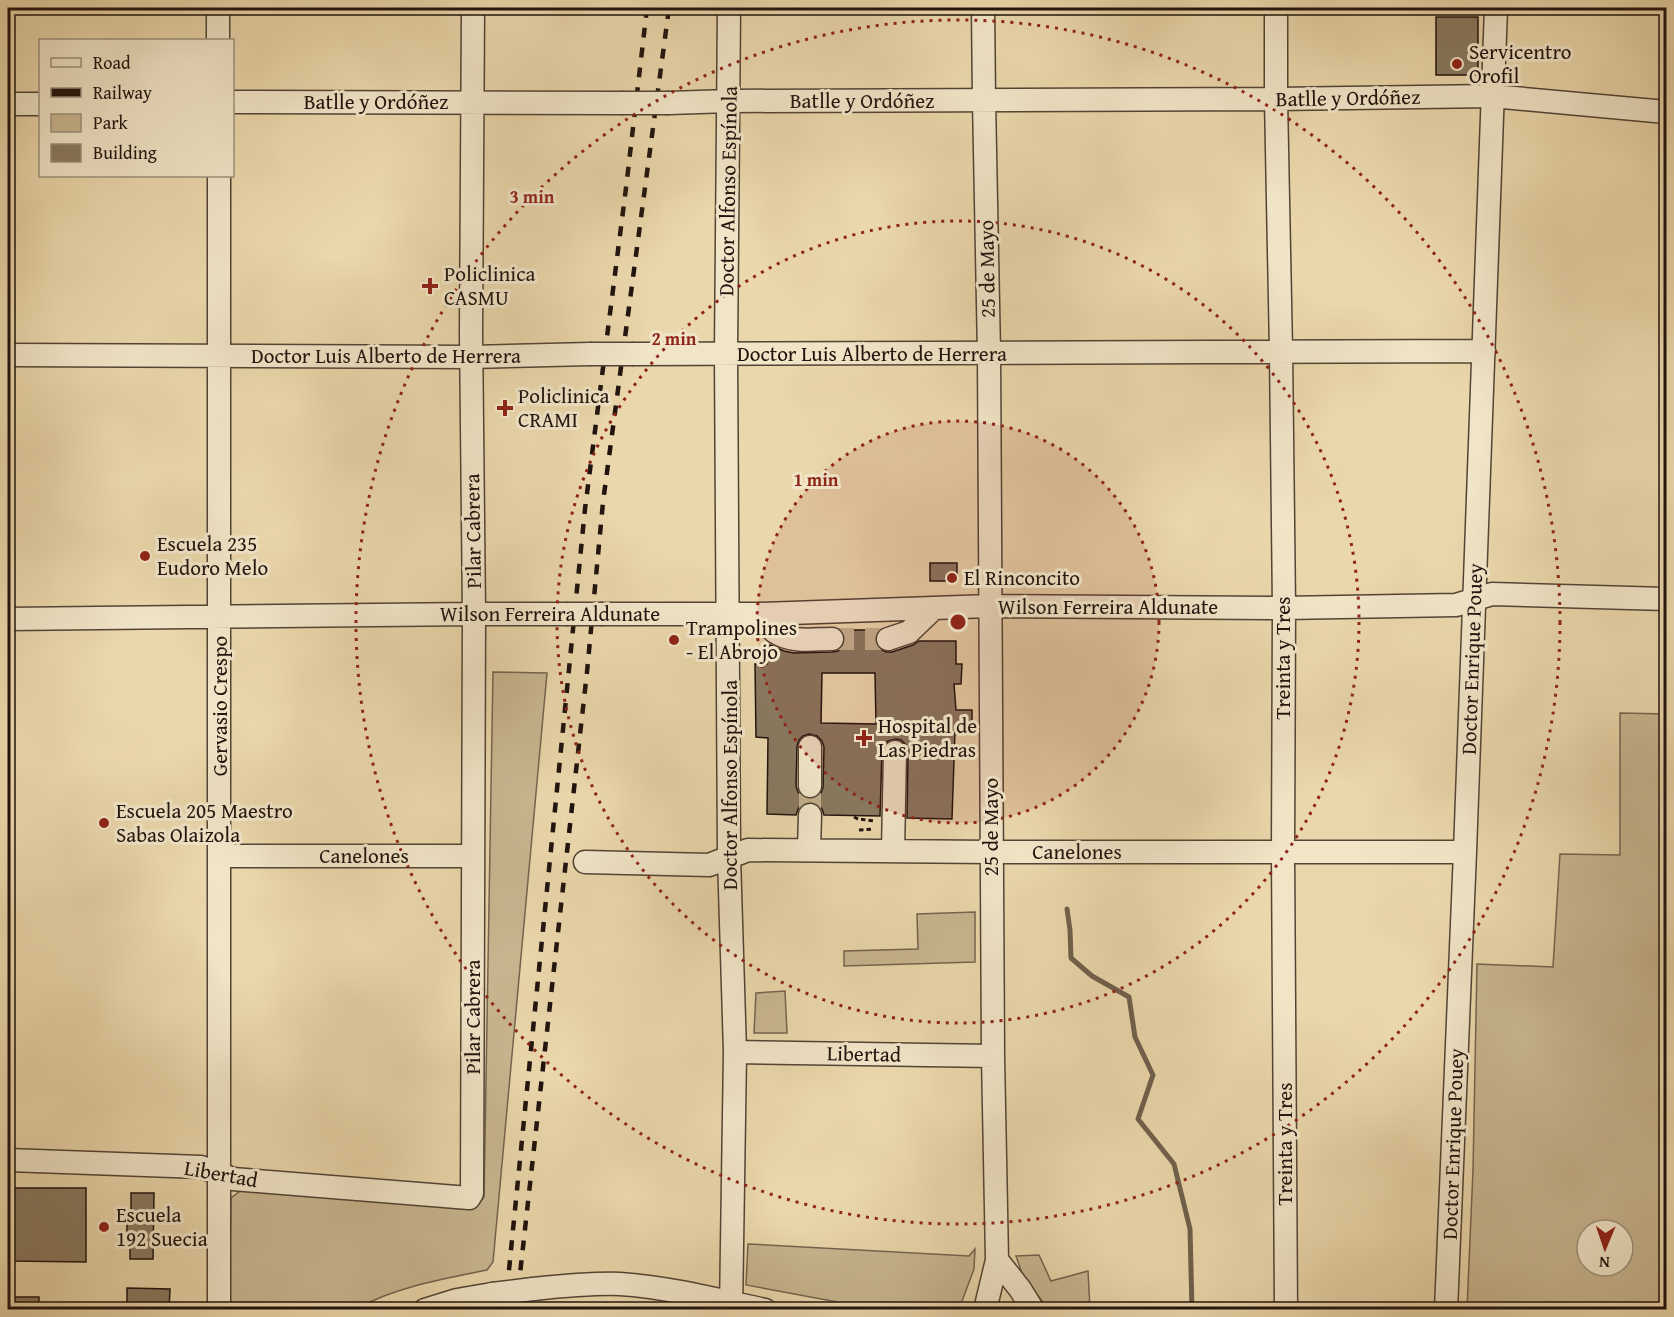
<svg xmlns="http://www.w3.org/2000/svg" width="1674" height="1317" viewBox="0 0 1674 1317" font-family="'Gentium Book Plus',serif">
  <style>
    .green { fill: #c8b690; stroke: #74644f; stroke-width: 1.5; fill-rule: evenodd }
    .lines { fill: none; stroke-linecap: round; stroke-linejoin: round }
    .stream { stroke: #70604c; stroke-width: 5 }
    .building { fill: #897960; stroke: #20130e; stroke-width: 1.5; fill-rule: evenodd }
    .minor-tunnel { stroke: #c2b08c; stroke-width: 22; stroke-dasharray: 22 11; stroke-linecap: butt }
    .minor-casing { stroke: #524435; stroke-width: 25 }
    .path { stroke: #20130e; stroke-width: 3; stroke-dasharray: 4.5 3; stroke-linecap: butt }
    .minor { stroke: #f1e5c8; stroke-width: 22 }
    .rail { stroke: #20130e; stroke-width: 4.5; stroke-dasharray: 10 10; stroke-linecap: butt }
    .minor-bridge-casing { stroke: #524435; stroke-width: 25; stroke-linecap: butt }
    .minor-bridge { stroke: #f1e5c8; stroke-width: 22 }
    .ring { fill: none; stroke: #8f2418; stroke-width: 3; stroke-dasharray: 3 6 }
    .poi-dot { fill: #8f2418; stroke: #f1e5c8; stroke-width: 2 }
    .labels { text-anchor: middle; stroke-width: 6; stroke-linejoin: round; paint-order: stroke }
    .poi-label { font-size: 21px; fill: #20130e; stroke: #f1e5c8; text-anchor: start }
    .street-label { font-size: 21px; fill: #20130e; stroke: #f1e5c8 }
    .centre { fill: #8f2418; stroke: #f1e5c8; stroke-width: 3 }
    .ring-label { font-size: 18px; text-anchor: middle; font-weight: bold; fill: #8f2418; stroke: #f1e5c8; stroke-width: 6; stroke-linejoin: round; paint-order: stroke }
  </style>
  <rect width="100%" height="100%" fill="#ead7ab"/>
  <filter id="stains"><feTurbulence type="fractalNoise" baseFrequency=".00333" numOctaves="4"/><feColorMatrix values="0 0 0 0 .2 0 0 0 0 .09 0 0 0 0 .02 0 0 0 .5 -.17"/></filter>
  <radialGradient id="worn" r=".72"><stop offset=".6" stop-color="#630" stop-opacity="0"/><stop offset="1" stop-color="#630" stop-opacity=".3"/></radialGradient>
  <path class="green" d="M 493,672 L 547,673 L 493,1262 L 487,1270 C 443,1279 396,1287 356,1309 L 229,1310 L 231,1198 L 243,1189 L 478,1205 L 484,1197 Z
    M 1620,713 L 1666,714 L 1666,1309 L 1467,1309 L 1473,1170 L 1477,964 L 1553,967 L 1560,854 L 1620,855 ZM 1587,1230 L 1623,1230 L 1623,1266 L 1587,1266 Z
    M 975,912 L 975,962 L 844,966 L 844,951 L 918,949 L 917,914 Z
    M 785,991 L 787,1033 L 754,1033 L 756,993 Z
    M 748,1244 L 969,1256 L 975,1249 L 974,1269 L 959,1309 L 875,1309 L 746,1285 Z
    M 1039,1255 L 1051,1281 L 1088,1271 L 1090,1309 L 1048,1309 L 1023,1276 L 1016,1256 Z"/>
  <g class="lines">
    <path class="stream" d="M 1067,909 L 1070,930 L 1071,958 L 1092,976 L 1129,997 L 1135,1037 L 1153,1075 L 1138,1119 L 1174,1164 L 1190,1229 L 1192,1310"/>
  </g>
  <path class="building" d="M 1436,17 L 1478,17 L 1478,75 L 1436,75 Z
    M 930,563 L 957,563 L 957,581 L 930,581 Z
    M 842,630 L 878,630 L 875,637 L 875,644 L 880,649 L 886,652 L 892,652 L 913,645 L 919,641 L 956,641 L 956,664 L 962,664 L 961,684 L 954,684 L 956,710 L 972,710 L 972,730 L 955,731 L 952,819 L 907,818 L 908,752 L 906,745 L 901,740 L 896,739 L 888,741 L 884,745 L 882,751 L 880,816 L 824,815 L 822,809 L 818,804 L 810,802 L 804,803 L 799,807 L 796,815 L 767,814 L 768,738 L 756,737 L 755,664 L 767,664 L 767,648 L 770,645 L 784,651 L 794,653 L 832,652 L 838,651 L 843,646 L 845,639 ZM 822,673 L 875,673 L 876,724 L 821,723 ZM 809,734 L 817,736 L 822,741 L 824,747 L 823,787 L 821,793 L 817,797 L 811,799 L 803,797 L 798,792 L 796,786 L 797,746 L 799,740 L 803,736 Z
    M 8,1188 L 86,1188 L 86,1262 L 8,1261 Z
    M 131,1193 L 154,1193 L 153,1259 L 130,1259 L 130,1232 L 127,1232 L 127,1219 L 131,1219 Z
    M 127,1288 L 170,1289 L 169,1310 L 127,1310 Z
    M 8,1297 L 39,1297 L 39,1310 L 8,1310 Z"/>
  <g class="lines">
    <path class="minor-tunnel" d="M 832,639 L 888,639
      M 810,815 L 810,786"/>
    <g class="minor-casing">
      <path id="minor" d="M 218,8 L 218,40
        M 729,8 L 726,354 L 729,857 L 735,1052 L 731,1310
        M 983,8 L 984,100 L 989,354 L 993,1056 L 997,1260 L 985,1310
        M 1276,8 L 1276,99 L 1281,351 L 1284,608 L 1283,852 L 1286,1310
        M 232,102 L 621,103
        M 669,103 L 729,101 L 1276,99 L 1492,96 L 1666,112
        M 8,104 L 40,104
        M 634,354 L 1484,351
        M 8,355 L 472,357 L 590,354
        M 603,614 L 759,614 L 990,606 L 1284,608 L 1456,605 L 1492,594 L 1666,599
        M 759,614 C 764,619 769,627 775,632 C 791,643 814,639 832,639
        M 8,619 L 474,614 L 566,614
        M 888,639 L 909,632 L 934,608
        M 810,786 L 810,747
        M 809,850 L 810,815
        M 893,851 L 895,752
        M 219,856 L 473,856
        M 585,862 L 709,865 L 748,850 L 991,852 L 1465,852
        M 735,1052 L 993,1056
        M 8,1160 L 201,1167 L 233,1179 L 469,1198 L 472,1193 L 474,614 L 471,332 L 473,8
        M 997,1260 L 1020,1289 L 1033,1310
        M 533,1289 C 562,1286 591,1283 620,1284 C 667,1287 719,1300 765,1310
        M 219,1310 L 219,176
        M 425,1310 L 457,1300 L 492,1294
        M 1446,1310 L 1465,852 L 1496,8"/>
    </g>
    <path class="path" d="M 854,817 L 858,819 L 875,821
      M 859,830 L 873,829"/>
    <use href="#minor" class="minor"/>
    <path class="rail" d="M 505,1310 L 585,509 L 626,188 L 647,8
      M 516,1310 L 587,672 L 603,502 L 669,8"/>
    <g class="minor-bridge-casing">
      <path id="minor-bridge" d="M 621,103 L 669,103
        M 590,354 L 634,354
        M 566,614 L 603,614
        M 492,1294 L 533,1289"/>
    </g>
    <use href="#minor-bridge" class="minor-bridge"/>
  </g>
  <circle cx="958" cy="622" r="201" fill="#8f2418" fill-opacity=".12"/>
  <g class="ring">
    <circle cx="958" cy="622" r="201"/>
    <circle cx="958" cy="622" r="401"/>
    <circle cx="958" cy="622" r="602"/>
  </g>
  <g class="poi-dot">
    <circle cx="1457" cy="64" r="6"/>
    <path d="M427 277h6v6h6v6h-6v6h-6v-6h-6v-6h6z"/>
    <path d="M502 399h6v6h6v6h-6v6h-6v-6h-6v-6h6z"/>
    <circle cx="145" cy="556" r="6"/>
    <circle cx="952" cy="578" r="6"/>
    <circle cx="674" cy="640" r="6"/>
    <path d="M861 729h6v6h6v6h-6v6h-6v-6h-6v-6h6z"/>
    <circle cx="104" cy="823" r="6"/>
    <circle cx="104" cy="1227" r="6"/>
  </g>
  <g class="labels">
    <g class="poi-label">
      <text x="1469" y="59">Servicentro<tspan x="1469" dy="24">Orofil</tspan></text>
      <text x="444" y="281">Policlinica<tspan x="444" dy="24">CASMU</tspan></text>
      <text x="518" y="403">Policlinica<tspan x="518" dy="24">CRAMI</tspan></text>
      <text x="157" y="551">Escuela 235<tspan x="157" dy="24">Eudoro Melo</tspan></text>
      <text x="964" y="585">El Rinconcito</text>
      <text x="686" y="635">Trampolines<tspan x="686" dy="24">- El Abrojo</tspan></text>
      <text x="878" y="733">Hospital de<tspan x="878" dy="24">Las Piedras</tspan></text>
      <text x="116" y="818">Escuela 205 Maestro<tspan x="116" dy="24">Sabas Olaizola</tspan></text>
      <text x="116" y="1222">Escuela<tspan x="116" dy="24">192 Suecia</tspan></text>
    </g>
    <g class="street-label">
      <text transform="translate(1348 98) rotate(-1)" y="7">Batlle y Ordóñez</text>
      <text x="862" y="108">Batlle y Ordóñez</text>
      <text x="376" y="109">Batlle y Ordóñez</text>
      <text transform="translate(728 191) rotate(-89)" y="7">Doctor Alfonso Espínola</text>
      <text transform="translate(987 269) rotate(-91)" y="7">25 de Mayo</text>
      <text x="872" y="361">Doctor Luis Alberto de Herrera</text>
      <text x="386" y="363">Doctor Luis Alberto de Herrera</text>
      <text transform="translate(473 531) rotate(-91)" y="7">Pilar Cabrera</text>
      <text x="1108" y="614">Wilson Ferreira Aldunate</text>
      <text x="550" y="621">Wilson Ferreira Aldunate</text>
      <text transform="translate(1283 658) rotate(-90)" y="7">Treinta y Tres</text>
      <text transform="translate(1472 659) rotate(-88)" y="7">Doctor Enrique Pouey</text>
      <text transform="translate(220 706) rotate(-90)" y="7">Gervasio Crespo</text>
      <text transform="translate(730 785) rotate(-90)" y="7">Doctor Alfonso Espínola</text>
      <text transform="translate(991 827) rotate(-90)" y="7">25 de Mayo</text>
      <text x="1077" y="859">Canelones</text>
      <text x="364" y="863">Canelones</text>
      <text transform="translate(473 1017) rotate(-90)" y="7">Pilar Cabrera</text>
      <text transform="translate(864 1054) rotate(1)" y="7">Libertad</text>
      <text transform="translate(1285 1144) rotate(-90)" y="7">Treinta y Tres</text>
      <text transform="translate(1453 1144) rotate(-88)" y="7">Doctor Enrique Pouey</text>
      <text transform="translate(221 1174) rotate(10)" y="7">Libertad</text>
    </g>
  </g>
  <circle cx="958" cy="622" r="9" class="centre"/>
  <g class="ring-label">
    <text x="532" y="203">3 min</text>
    <text x="674" y="345">2 min</text>
    <text x="816" y="486">1 min</text>
  </g>
  <rect width="1674" height="1317" fill="none" stroke="#ead7ab" stroke-width="30"/>
  <rect x="9" y="9" width="1656" height="1299" fill="none" stroke="#20130e" stroke-width="3"/>
  <rect x="15" y="15" width="1644" height="1287" fill="none" stroke="#20130e" stroke-width="1.5"/>
  <rect x="39" y="39" width="195" height="138" fill="#f1e5c8" stroke="#9d917e" stroke-width="1.5"/>
  <rect x="51" y="58" width="30" height="9" fill="#f1e5c8" stroke="#9d917e" stroke-width="1.5"/>
  <text x="93" y="69" font-size="18" fill="#20130e">Road</text>
  <rect x="51" y="88" width="30" height="9" fill="#20130e" stroke="#9d917e" stroke-width="1.5"/>
  <text x="93" y="99" font-size="18" fill="#20130e">Railway</text>
  <rect x="51" y="114" width="30" height="18" fill="#c8b690" stroke="#9d917e" stroke-width="1.5"/>
  <text x="93" y="129" font-size="18" fill="#20130e">Park</text>
  <rect x="51" y="144" width="30" height="18" fill="#897960" stroke="#9d917e" stroke-width="1.5"/>
  <text x="93" y="159" font-size="18" fill="#20130e">Building</text>
  <g transform="translate(1605 1248) rotate(182)"><circle r="28" fill="#f1e5c8" stroke="#9d917e" stroke-width="1.5"/>
  <path d="M0-4.5L10 22L0 15L-10 22Z" fill="#8f2418"/>
  <text y="-9" font-size="16" font-weight="bold" text-anchor="middle" fill="#20130e">N</text>
  </g>
  <rect width="100%" height="100%" filter="url(#stains)"/>
  <rect width="100%" height="100%" fill="url(#worn)"/>
</svg>
